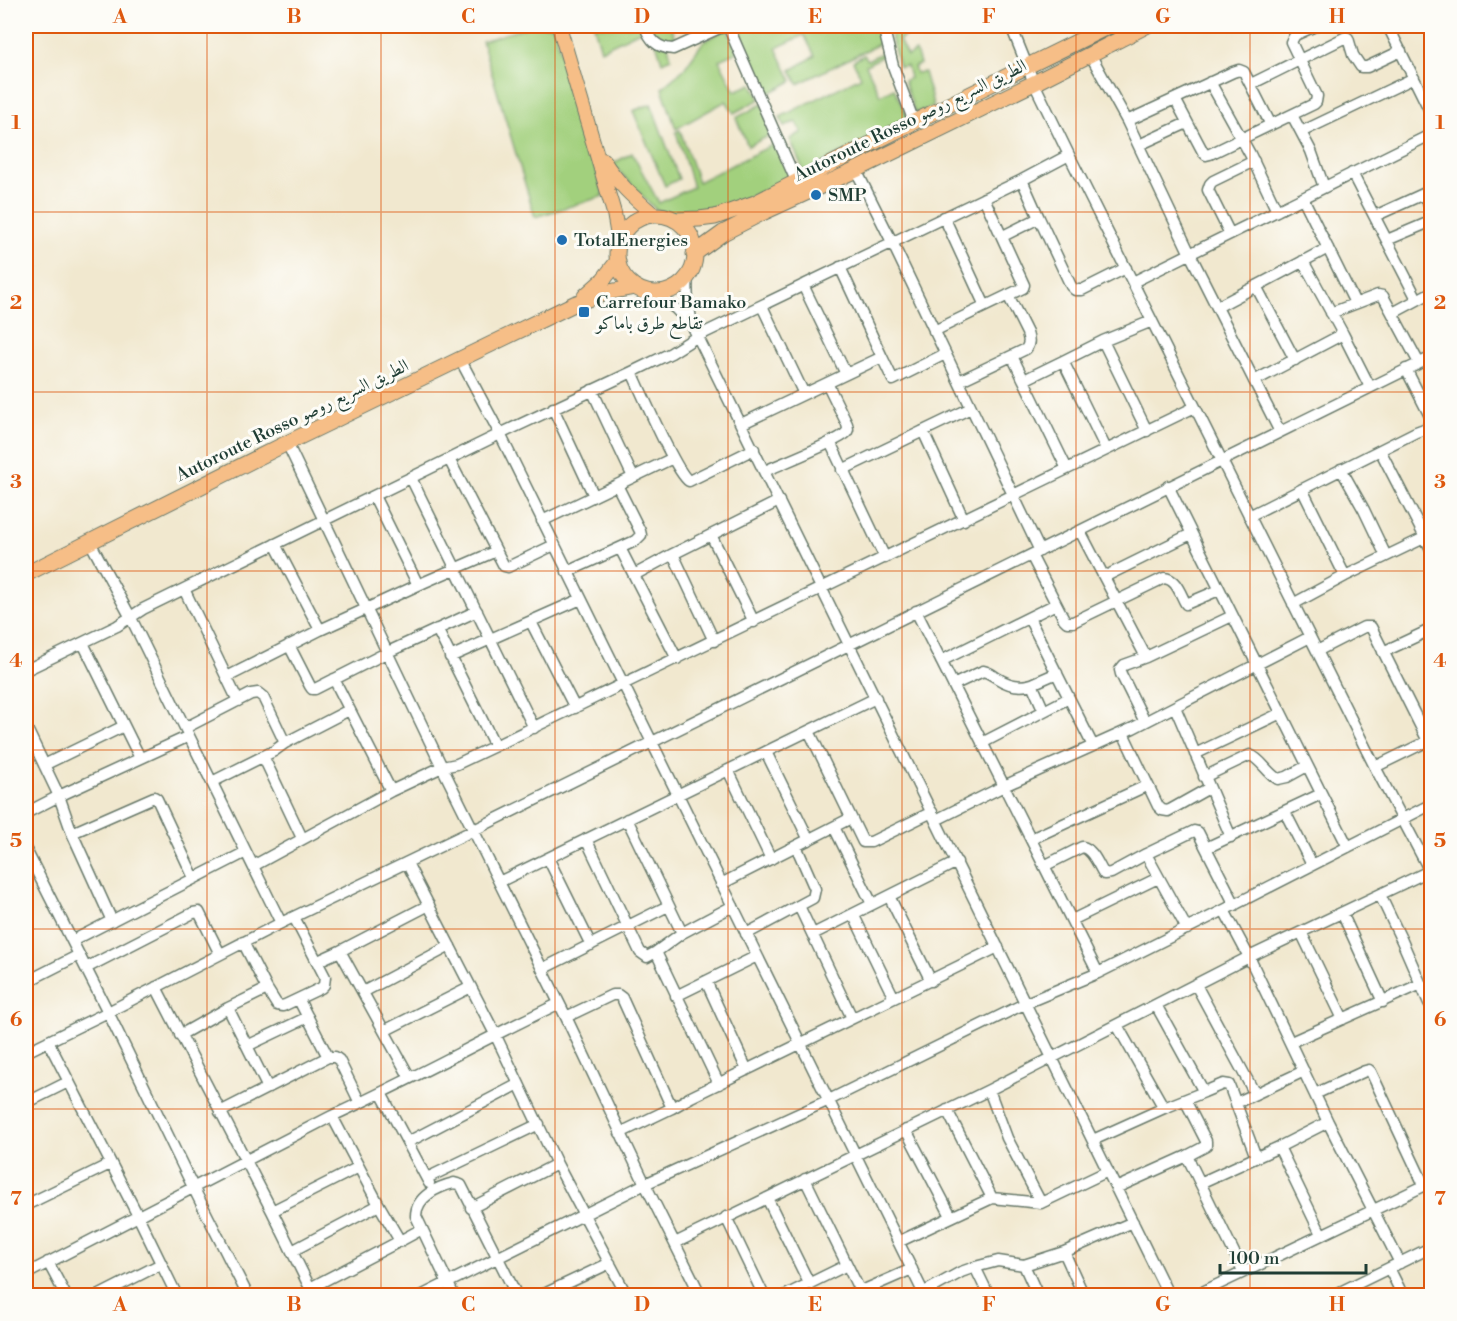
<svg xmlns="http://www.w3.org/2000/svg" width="1457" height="1321" viewBox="0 0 1457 1321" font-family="'Libre Bodoni',Amiri,serif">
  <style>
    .green { fill: #a2d07d; stroke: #608658; stroke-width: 1.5 }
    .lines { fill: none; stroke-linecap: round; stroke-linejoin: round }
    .minor-casing { stroke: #68796a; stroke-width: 13 }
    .major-casing { stroke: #68796a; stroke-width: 16 }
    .highway-casing { stroke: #68796a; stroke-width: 17 }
    .minor { stroke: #fff; stroke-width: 10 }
    .major { stroke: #f6be87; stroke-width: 14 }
    .highway { stroke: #f6be87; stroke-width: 15 }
    .grid { fill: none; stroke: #de580e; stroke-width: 1.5; stroke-opacity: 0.55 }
    .poi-dot { fill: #1f6fb2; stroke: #fdfcf7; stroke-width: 2 }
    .labels { text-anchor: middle; stroke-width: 6; stroke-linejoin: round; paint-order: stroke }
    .street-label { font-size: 18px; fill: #1f3d34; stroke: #fdfcf7 }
    .poi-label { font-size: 18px; fill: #1f3d34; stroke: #fdfcf7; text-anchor: start }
    .neatline { fill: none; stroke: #de580e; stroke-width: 2 }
    .grid-label { font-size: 20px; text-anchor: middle; font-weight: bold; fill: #de580e }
  </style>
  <rect width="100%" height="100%" fill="#fdfcf7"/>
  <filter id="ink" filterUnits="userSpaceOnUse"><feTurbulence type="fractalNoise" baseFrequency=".0167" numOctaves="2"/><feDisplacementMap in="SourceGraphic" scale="12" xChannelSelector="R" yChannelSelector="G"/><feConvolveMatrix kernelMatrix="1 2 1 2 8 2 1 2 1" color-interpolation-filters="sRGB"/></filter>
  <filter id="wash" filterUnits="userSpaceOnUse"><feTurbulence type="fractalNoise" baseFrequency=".008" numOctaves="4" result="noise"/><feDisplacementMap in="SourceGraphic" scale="24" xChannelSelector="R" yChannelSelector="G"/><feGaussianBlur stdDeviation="1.35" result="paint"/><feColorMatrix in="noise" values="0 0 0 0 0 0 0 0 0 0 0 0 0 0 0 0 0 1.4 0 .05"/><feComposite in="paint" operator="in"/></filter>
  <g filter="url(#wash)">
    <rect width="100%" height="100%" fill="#f1e8cf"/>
    <path class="green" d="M 531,26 L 553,26 L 604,196 L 535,217 L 482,41 Z
      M 594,26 L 643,26 L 644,29 L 601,50 Z
      M 651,26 L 671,26 L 676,40 L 668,45 L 671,58 L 662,62 Z
      M 738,26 L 878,26 L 883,42 L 798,84 L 791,70 L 815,56 L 804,35 L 776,48 L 792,81 L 768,94 Z
      M 888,26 L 908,26 L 910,33 L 899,40 L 907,56 L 916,51 L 920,64 L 914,67 L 916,73 L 924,72 L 934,107 L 915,113 L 904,81 L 910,78 L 907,66 L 899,67 Z
      M 727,28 L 737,52 L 719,60 L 735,91 L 752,84 L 760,99 L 734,113 L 726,101 L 676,129 L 662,88 L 684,69 L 703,42 Z
      M 885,51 L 887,54 L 866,65 L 880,95 L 894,88 L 908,119 L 804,172 L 790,139 L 802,132 L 796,122 L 784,126 L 780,117 L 861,77 L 853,61 L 864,55 L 868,60 Z
      M 651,104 L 679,179 L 665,186 L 633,111 Z
      M 762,104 L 773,127 L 767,137 L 748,146 L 736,118 Z
      M 680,130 L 698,182 L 780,141 L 796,178 L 714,211 L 677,216 L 655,209 L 612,164 L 632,153 L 659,203 L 693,187 L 676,132 Z"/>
  </g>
  <g filter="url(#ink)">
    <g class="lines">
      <g class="minor-casing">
        <path id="minor" d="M 645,26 C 650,40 657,48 673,49 L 724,26
          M 728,26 L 797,183
          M 883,26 L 893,66 L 914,122
          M 1011,26 L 1034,83 L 1069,155 L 1375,767 L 1432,875
          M 1388,26 L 1432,115
          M 1090,54 L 1127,121
          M 1210,82 L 1250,154 L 1277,211
          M 1251,84 L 1346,37 L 1348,38 L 1353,55 L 1361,67 L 1367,67 L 1401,51
          M 1175,99 L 1203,152 L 1206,155 L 1210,154 L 1314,104 L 1316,102 L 1317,96 L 1291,42 L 1295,35 L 1315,26
          M 1292,115 L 1311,151 L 1324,187
          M 1271,125 L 1244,72 L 1239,70 L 1233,72 L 1127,121 L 1190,254 L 1280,432
          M 1301,132 L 1414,78
          M 1139,145 L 1187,123
          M 856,170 L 892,242 L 1040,551
          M 1352,173 L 1417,299
          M 1022,180 L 1039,218
          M 1423,194 L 1432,210
          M 1303,198 L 1355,303
          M 1375,216 L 1432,190
          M 944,217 L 985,306
          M 1230,234 L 1208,190 L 1210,184 L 1213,181 L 1254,161
          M 1003,236 L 1039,218 L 1071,286 L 1075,290 L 1082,290 L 1126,268
          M 1387,240 L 1432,221
          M 1303,261 L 1343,334 L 1370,387
          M 840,267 L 882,357
          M 688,275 C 686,294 688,310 694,329 L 1169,1296
          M 1133,282 L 1432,134
          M 803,285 L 846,374
          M 1256,286 L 1295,360
          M 655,293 L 676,309 L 690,324
          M 762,306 L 804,394
          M 1217,307 L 1328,248
          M 1331,313 L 1378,295 L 1383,296 L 1419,363
          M 1393,313 L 1432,292
          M 934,331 L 1023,288 L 1024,285 L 984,198
          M 1103,341 L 1147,431
          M 1012,356 L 1067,469
          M 460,359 L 500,434 L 925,1296
          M 1406,369 L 1432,420
          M 632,372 C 641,391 676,473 689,481 L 693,479 L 754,449
          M 1024,380 L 1063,361
          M 959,381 L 1026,349 C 1030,343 1029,340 1027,333 L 1008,295
          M 1254,381 L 1343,334
          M 592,390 L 633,477
          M 553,408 L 594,496
          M 741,424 L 882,357 L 893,380 L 945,354
          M 923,431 L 964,520
          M 830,442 L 885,558
          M 287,443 L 442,767 L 566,1017 L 645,1184 L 701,1296
          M 1106,449 L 1063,361 L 1103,341 L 1152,321
          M 1380,450 L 1432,551
          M 449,459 L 504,566 L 508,567 L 554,545
          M 1341,469 L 1364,510 L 1386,556
          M 842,470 L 971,408
          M 765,471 C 778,465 839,441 846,433 C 849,429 848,429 847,424 L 827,383
          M 411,478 L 534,728
          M 1168,486 L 1348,847
          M 1302,489 L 1345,576
          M 374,496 L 418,585
          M 1249,516 L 1416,432 L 1432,426
          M 542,521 L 673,458
          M 1080,531 L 1104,577 L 1191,534
          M 711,535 L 754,622
          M 90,542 L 131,618 L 281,923
          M 275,544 L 320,630
          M 620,548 L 677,659
          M 673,554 L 714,641
          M 1031,555 L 1064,619 L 1067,622 L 1073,622 L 1164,578 C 1177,579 1180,594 1186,604 L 1219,590
          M 567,572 L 635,541 L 641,535 L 640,531 L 617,485
          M 634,575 L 673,554 L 779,501
          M 1104,577 L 1146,657 L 1232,616
          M 184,589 L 238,701
          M 1293,604 L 1345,576 L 1424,538
          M 916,611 L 1098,973
          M 1029,618 L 1093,746
          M 531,622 L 575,708
          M 437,629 L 495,746
          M 83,643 L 140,758
          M 289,645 L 310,686 L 312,689 L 315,689 L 388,652 L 477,611
          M 1317,651 L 1364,627 L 1371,627 L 1428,741
          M 1383,652 L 1432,629
          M 450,657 L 581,599
          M 941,661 L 1056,604
          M 26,670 L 117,626 L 143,609 L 500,434 L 632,372 L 671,353 L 698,336 L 1022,180 L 1069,155
          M 227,677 L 320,630 L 427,581 L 496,551
          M 334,679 L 391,791
          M 953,685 L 983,671 C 989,672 992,675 997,678 C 1008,685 1020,688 1032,684
          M 1175,707 L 1231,837
          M 1044,711 L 1032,684 L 1057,673
          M 1145,722 L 1121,674 L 1120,670 L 1124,665 L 1146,657
          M 26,727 L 59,796 L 72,833 L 112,921
          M 185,728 L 251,694 L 258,693 L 263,697 L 285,743 L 274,751 L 212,782
          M 809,731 L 863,842 L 871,842 L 932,812
          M 1123,733 L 1158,806 L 1162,810 L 1168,811 L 1209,788
          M 285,743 L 349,710
          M 982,743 L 1069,698
          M 766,752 L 809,840
          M 1195,754 L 1281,713
          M 263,756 L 302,838
          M 44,765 L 124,726
          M 1375,767 L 1432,739
          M 728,770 L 771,859
          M 1204,777 L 1250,755 C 1261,759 1267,773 1278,779 L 1287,777 L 1307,766
          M 1285,812 L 1312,865
          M 26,813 L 59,796 L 189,736
          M 627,819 L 682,933
          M 936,820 L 1004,786 L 1133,728 L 1310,637
          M 834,827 L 872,904
          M 72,833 L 154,797 L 157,799 L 194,878
          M 586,839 L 640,952 L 647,957 L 656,952 L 682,933 L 733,906
          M 1031,839 L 1148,785
          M 26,850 L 108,1012 L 193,1187 L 248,1296
          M 548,858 L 591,945
          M 407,863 L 495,1034 L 557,1164 L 627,1296
          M 253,866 L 391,791 L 442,767 L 457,764 L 495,746 L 1195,407
          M 1044,866 L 1082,847 C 1093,849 1098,865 1104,874 L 1111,873 L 1146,854
          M 499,882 L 876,698
          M 721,884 L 851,818
          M 1380,895 L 1402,941 L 1429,1003 L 1432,1005
          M 889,896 L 931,981
          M 1235,905 L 1206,848 L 1321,794
          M 799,906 L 852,1018
          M 1224,910 L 1249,957 L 1328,1122 L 1400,1263
          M 1342,913 L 1383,1002
          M 853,914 L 894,998 L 998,947
          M 1072,920 L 1158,878
          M 1187,929 L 1146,854 L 1194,831 L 1198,832 L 1206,848
          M 1301,932 L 1343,1019
          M 746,934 L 813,898 L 815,889 L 796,846
          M 813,934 L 957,862
          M 72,941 L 246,852
          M 243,942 L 267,989 L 277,1005 L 283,1006 L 321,988 L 324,985 L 325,977 L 294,917
          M 340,951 L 410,1078
          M 656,952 L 719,1084
          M 318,961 L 340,951 L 429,905
          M 86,968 L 193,913 L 199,912 L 220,954
          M 542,969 L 668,906
          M 706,981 L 747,1070
          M 26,982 L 79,955
          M 1196,985 L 1255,1094
          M 156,987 L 272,1211 L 314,1296
          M 363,992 L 450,946
          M 676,996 L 757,956
          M 299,1000 L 328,1057
          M 1156,1005 L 1204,1092 L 1223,1084 L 1229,1085 L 1256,1157
          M 228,1008 L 268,1088
          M 566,1017 L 612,995 L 618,995 L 622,998 L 672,1108
          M 1117,1025 L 1164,1108
          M 384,1031 L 471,987
          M 180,1035 L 228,1008 L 267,989
          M 48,1041 L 138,1216 L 177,1296
          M 1291,1042 L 1421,984
          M 247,1046 L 308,1017
          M 26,1052 L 108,1012 L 281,923 L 474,830 L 1432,357
          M 989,1090 L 1007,1138 L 1041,1203
          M 381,1093 L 429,1183
          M 1315,1094 L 1365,1071 L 1369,1070 L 1371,1072 L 1424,1185
          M 26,1103 L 68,1082
          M 1236,1103 L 1304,1071
          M 947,1110 L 992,1198
          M 220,1112 L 328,1057 L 335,1057 L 339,1060 L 360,1103
          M 906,1130 L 951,1216
          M 620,1133 L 672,1108 L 691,1097 L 894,998
          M 1093,1140 L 1164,1108 L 1204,1092
          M 408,1142 L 519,1084
          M 1279,1147 L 1321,1234
          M 1187,1156 L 1243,1271
          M 427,1178 L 539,1124
          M 805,1179 L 858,1287 L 864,1290 L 912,1269
          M 1200,1183 L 1279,1147 L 1328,1122
          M 1116,1188 L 1187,1156 L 1206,1146 L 1206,1141 L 1185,1100
          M 767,1198 L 809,1283
          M 26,1205 L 110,1164
          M 471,1208 L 557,1164
          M 272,1211 L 359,1167
          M 726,1217 L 764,1296
          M 400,1241 L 422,1229
          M 898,1242 L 992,1198 L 1041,1203 L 1108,1171
          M 675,1243 L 989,1090 L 1249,957 L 1429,871
          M 292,1251 L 379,1205
          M 48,1262 L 66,1296
          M 1024,1265 L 1038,1296
          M 975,1267 L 989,1296
          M 1389,1268 L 1403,1296
          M 26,1274 L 332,1116 C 409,1081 482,1040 558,1004
          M 310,1288 L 400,1241 L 379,1205 L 332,1116
          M 923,1293 L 961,1272 L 975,1267 L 998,1261 L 1024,1265 L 1064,1252
          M 98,1296 L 161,1264
          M 421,1296 L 645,1184 L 829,1100 L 1026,1003 L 1098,973 L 1224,910 L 1432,804
          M 454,1296 L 416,1216 C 416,1197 437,1187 454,1183 L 461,1185 L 517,1296
          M 540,1296 L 610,1263
          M 784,1296 L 847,1265
          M 1084,1296 L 1064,1252 L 1133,1222
          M 1194,1296 L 1432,1182
          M 1332,1296 L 1432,1247"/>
      </g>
      <g class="major-casing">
        <path id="major" d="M 559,26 L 614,213 L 619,242
          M 603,160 C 618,184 633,197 654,215"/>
      </g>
      <g class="highway-casing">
        <path id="highway" d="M617 254a39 39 0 1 1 78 0a39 39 0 1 1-78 0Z
          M 675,220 L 699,219 L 715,217 L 755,203 L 914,122 L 1109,26
          M 694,254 L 723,233 L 760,214 L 856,170 L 1034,83 L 1146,26
          M 585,296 L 603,280 L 618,261
          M 26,574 L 287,443 L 576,303 L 609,292 L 635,287"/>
      </g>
      <use href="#minor" class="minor"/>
      <use href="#major" class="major"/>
      <use href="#highway" class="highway"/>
    </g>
  </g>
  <path class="grid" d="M 207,26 L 207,1296M 381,26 L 381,1296M 555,26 L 555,1296M 728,26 L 728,1296M 902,26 L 902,1296M 1076,26 L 1076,1296M 1250,26 L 1250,1296M 26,212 L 1432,212M 26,392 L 1432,392M 26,571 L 1432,571M 26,750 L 1432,750M 26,929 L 1432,929M 26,1109 L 1432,1109"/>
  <g class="poi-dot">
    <circle cx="816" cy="195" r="6"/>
    <circle cx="562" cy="240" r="6"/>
    <rect x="578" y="306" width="12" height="12" rx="3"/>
  </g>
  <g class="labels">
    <g class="street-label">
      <text transform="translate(910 120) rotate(-26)" y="6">Autoroute Rosso الطريق السريع روصو</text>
      <text transform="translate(292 420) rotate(-26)" y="6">Autoroute Rosso الطريق السريع روصو</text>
    </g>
    <g class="poi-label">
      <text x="828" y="201">SMP</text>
      <text x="574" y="246">TotalEnergies</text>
      <text x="596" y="308">Carrefour Bamako<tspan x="596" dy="21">تقاطع طرق باماكو</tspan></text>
    </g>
  </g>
  <rect width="1457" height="1321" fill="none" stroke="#fdfcf7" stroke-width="66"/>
  <path d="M1220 1264v9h146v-9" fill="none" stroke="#1f3d34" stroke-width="3"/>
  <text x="1229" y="1264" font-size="18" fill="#1f3d34" stroke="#fdfcf7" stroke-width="4.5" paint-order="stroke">100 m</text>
  <rect x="33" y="33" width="1391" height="1255" class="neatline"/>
  <g class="grid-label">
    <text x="120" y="23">A</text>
    <text x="294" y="23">B</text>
    <text x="468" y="23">C</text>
    <text x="642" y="23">D</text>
    <text x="815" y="23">E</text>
    <text x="989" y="23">F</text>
    <text x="1163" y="23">G</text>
    <text x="1337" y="23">H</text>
    <text x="16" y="129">1</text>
    <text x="1440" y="129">1</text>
    <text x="16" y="309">2</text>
    <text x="1440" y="309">2</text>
    <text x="16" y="488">3</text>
    <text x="1440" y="488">3</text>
    <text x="16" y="667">4</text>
    <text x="1440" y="667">4</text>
    <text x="16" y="847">5</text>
    <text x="1440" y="847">5</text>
    <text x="16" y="1026">6</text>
    <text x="1440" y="1026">6</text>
    <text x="16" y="1205">7</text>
    <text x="1440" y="1205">7</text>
    <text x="120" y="1311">A</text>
    <text x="294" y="1311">B</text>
    <text x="468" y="1311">C</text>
    <text x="642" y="1311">D</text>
    <text x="815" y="1311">E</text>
    <text x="989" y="1311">F</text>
    <text x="1163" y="1311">G</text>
    <text x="1337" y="1311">H</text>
  </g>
</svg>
